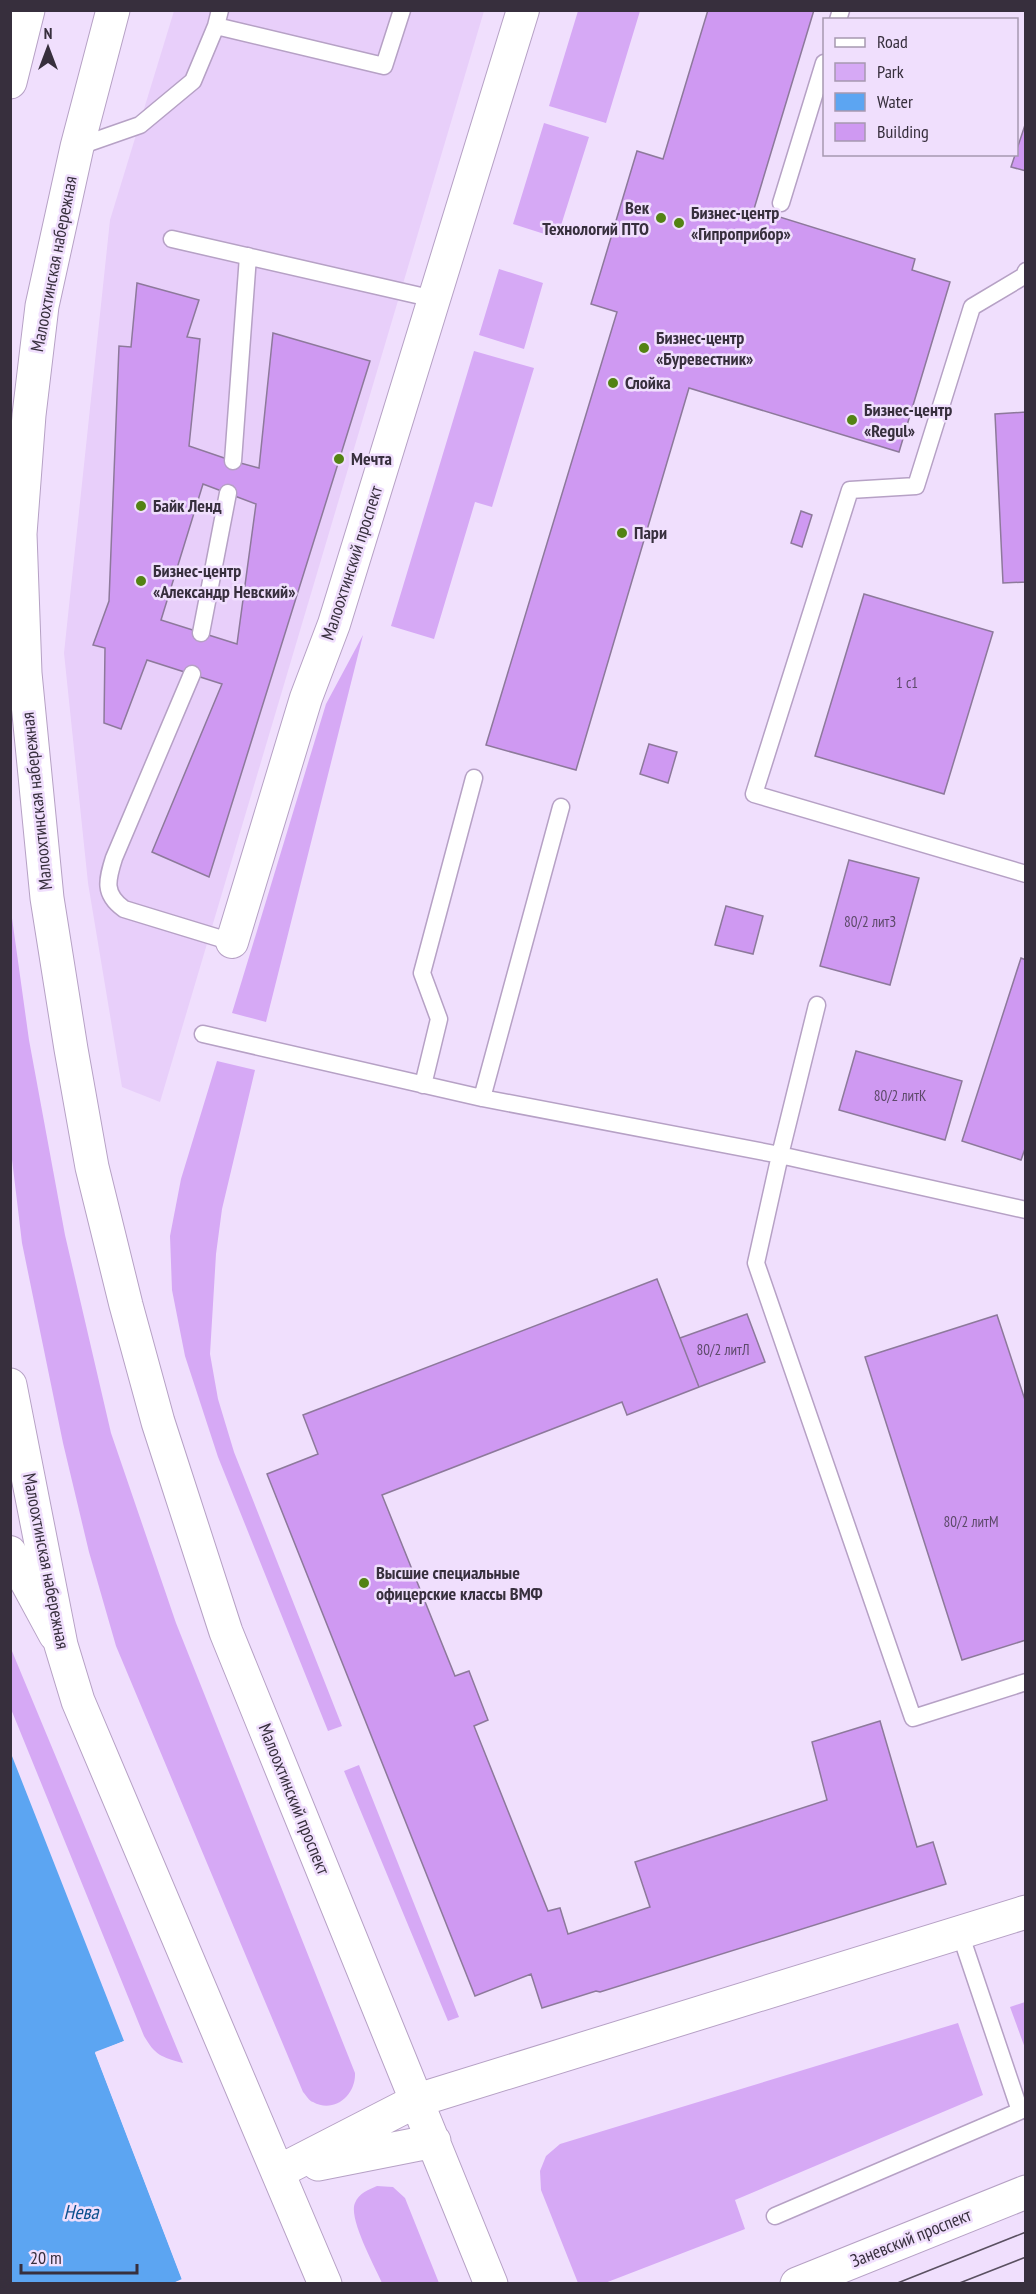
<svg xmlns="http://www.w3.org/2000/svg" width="1036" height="2294" viewBox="0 0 1036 2294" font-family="'PT Sans Narrow',sans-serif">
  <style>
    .built { fill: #e8cffa }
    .green { fill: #d6a9f5 }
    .water { fill: #5ca5f2 }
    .pier { fill: #f0dffd }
    .building { fill: #cf99f2; stroke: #8d799b; stroke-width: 1.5; fill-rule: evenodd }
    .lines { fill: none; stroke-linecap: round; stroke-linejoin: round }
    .service-casing { stroke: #b6a1c5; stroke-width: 19 }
    .minor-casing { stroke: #b6a1c5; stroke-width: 34 }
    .primary-casing { stroke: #b6a1c5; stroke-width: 35 }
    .service { stroke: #fff; stroke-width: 16 }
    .minor { stroke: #fff; stroke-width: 32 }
    .primary { stroke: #fff; stroke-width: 33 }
    .tram { stroke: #5a5061; stroke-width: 1.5 }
    .poi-dot { fill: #538313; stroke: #f0dffd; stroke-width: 2 }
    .labels { text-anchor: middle; stroke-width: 5; stroke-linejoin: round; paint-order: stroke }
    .number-label { font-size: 15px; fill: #5d4a6a }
    .poi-label { font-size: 18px; font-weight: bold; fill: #372f3d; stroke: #f0dffd; text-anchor: start }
    .street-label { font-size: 18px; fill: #372f3d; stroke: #f0dffd }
    .water-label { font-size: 20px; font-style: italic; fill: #0c518e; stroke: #f0dffd }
  </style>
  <rect width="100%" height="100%" fill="#f0dffd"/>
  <path class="built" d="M 174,11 L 484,11 L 160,1102 L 122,1087 L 88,883 L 64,653 L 110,220 Z"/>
  <path class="green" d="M 578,11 L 640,11 L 606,123 L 549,106 Z
    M 544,123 L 589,137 L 557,238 L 513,224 Z
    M 499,269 L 543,283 L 524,349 L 479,335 Z
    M 474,351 L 534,368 L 492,507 L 475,502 L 434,639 L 391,626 Z
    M 363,635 L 266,1022 L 232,1013 L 326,704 Z
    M 11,911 L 29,1040 L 65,1235 L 111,1433 L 176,1623 L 355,2073 C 356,2095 334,2114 313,2102 C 309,2101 306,2095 303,2092 L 116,1646 L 89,1552 L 63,1443 L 22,1243 L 11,1151 Z
    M 217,1061 L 255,1070 L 222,1209 L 216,1254 L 210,1354 L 218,1399 L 234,1452 L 342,1726 L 328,1731 L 218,1457 L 185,1356 L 172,1290 L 170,1236 L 181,1179 Z
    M 10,1646 L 14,1656 L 183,2063 C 161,2057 155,2055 144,2036 L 11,1709 Z
    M 359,1765 L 459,2017 L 448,2021 L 344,1771 Z
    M 1025,2002 L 1026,2002 L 1025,2048 L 1010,2007 Z
    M 958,2023 L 983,2095 L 735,2200 L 745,2229 L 605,2283 L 578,2283 L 541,2190 L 540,2171 L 546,2156 L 560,2144 Z
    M 377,2186 L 393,2187 L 405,2198 L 439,2283 L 382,2283 C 375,2267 348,2218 355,2203 C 359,2193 368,2190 377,2186 Z"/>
  <path class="water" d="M 10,1751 L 124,2041 L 95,2053 L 182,2280 L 173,2283 L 11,2283 Z"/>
  <path class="pier" d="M 124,2041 L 126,2043 L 99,2054 L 185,2279 L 181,2284 L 173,2283 L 182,2279 L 95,2052 Z"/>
  <path class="building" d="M 708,10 L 814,10 L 754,209 L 915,259 L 912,270 L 950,282 L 899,452 L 689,388 L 576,770 L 486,745 L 617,312 L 591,304 L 637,151 L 663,159 Z
    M 1026,122 L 1026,171 L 1011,167 Z
    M 137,283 L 199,300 L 187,337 L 200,339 L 189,446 L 233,461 L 259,468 L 273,333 L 370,361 L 209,877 L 152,852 L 222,684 L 147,660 L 121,729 L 104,723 L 105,648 L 93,645 L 109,601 L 119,346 L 131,347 ZM 203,484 L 256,504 L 237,644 L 161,620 Z
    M 1026,412 L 1026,582 L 1003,583 L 995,414 Z
    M 801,511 L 812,515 L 802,547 L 791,543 Z
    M 864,594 L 993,632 L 944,794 L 815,756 Z
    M 649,744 L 677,752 L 668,783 L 640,774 Z
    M 849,860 L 919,878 L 890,985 L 820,966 Z
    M 726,906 L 763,916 L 753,954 L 715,945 Z
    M 1021,958 L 1026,960 L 1026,1146 L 1021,1160 L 962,1141 Z
    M 856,1051 L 962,1081 L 945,1140 L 839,1110 Z
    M 657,1279 L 699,1387 L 627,1415 L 622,1402 L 382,1495 L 455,1676 L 469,1671 L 488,1720 L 474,1726 L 548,1911 L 560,1908 L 568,1934 L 650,1907 L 635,1862 L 827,1800 L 812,1742 L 880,1721 L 917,1847 L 933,1842 L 946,1884 L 600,1992 L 596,1991 L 542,2008 L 531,1974 L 475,1996 L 267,1474 L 318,1454 L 303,1415 Z
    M 747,1314 L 765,1362 L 699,1387 L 680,1338 Z
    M 997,1315 L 1026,1403 L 1026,1640 L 962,1660 L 865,1357 Z"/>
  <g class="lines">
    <g class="service-casing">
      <path id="service" d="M 838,20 L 841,10
        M 216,26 L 384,66 L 402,10
        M 77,147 L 140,125 L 193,81 L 216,26 L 220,10
        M 781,203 L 824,63
        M 172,239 L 434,299
        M 1026,271 L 1024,276 L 972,307 L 916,486 L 850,490 L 754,794 L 1026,874
        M 233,461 L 248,256
        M 201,633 L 228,493
        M 192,674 L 114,858 C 107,880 103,894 124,909 L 232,942
        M 203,1034 L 482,1098 L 780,1155 L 817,1005
        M 423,1085 L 439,1019 L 422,973 L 474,778
        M 482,1098 L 561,807
        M 1026,1210 L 780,1155 L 756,1263 L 913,1718 L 1026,1682
        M 775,2216 L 1020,2111 L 960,1933"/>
    </g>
    <g class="minor-casing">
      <path id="minor" d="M 232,942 L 306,698 L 334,624 L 523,10
        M 10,1552 L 55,1635"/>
    </g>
    <g class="primary-casing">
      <path id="primary" d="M 113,10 L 77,147 L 42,306 L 29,415 L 20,534 L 25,673 L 47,898 L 71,1049 L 92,1167 L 126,1305 L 158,1422 L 226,1632 L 491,2284
        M 10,82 L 28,10
        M 10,1385 L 61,1645 L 78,1701 L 325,2284
        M 318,2164 L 434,2141
        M 278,2172 L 418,2100 L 1026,1912
        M 797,2284 L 1026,2192"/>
    </g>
    <use href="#service" class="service"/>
    <use href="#minor" class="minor"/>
    <use href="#primary" class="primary"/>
    <path class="tram" d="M 895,2284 L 1026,2232
      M 957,2284 L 1026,2257"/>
  </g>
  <g class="poi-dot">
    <circle cx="661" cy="218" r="6"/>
    <circle cx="679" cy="223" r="6"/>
    <circle cx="644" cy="348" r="6"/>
    <circle cx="613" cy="383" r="6"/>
    <circle cx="852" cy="420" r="6"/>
    <circle cx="339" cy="459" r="6"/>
    <circle cx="141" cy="506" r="6"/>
    <circle cx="622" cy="533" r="6"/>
    <circle cx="141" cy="581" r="6"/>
    <circle cx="364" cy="1583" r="6"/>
  </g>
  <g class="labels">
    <g class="number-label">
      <text x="907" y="688">1 с1</text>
      <text x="870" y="927">80/2 литЗ</text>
      <text x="900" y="1101">80/2 литК</text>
      <text x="723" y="1355">80/2 литЛ</text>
      <text x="971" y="1527">80/2 литМ</text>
    </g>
    <g class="poi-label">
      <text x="649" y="214" text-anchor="end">Век<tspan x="649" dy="21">Технологий ПТО</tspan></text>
      <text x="691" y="219">Бизнес-центр<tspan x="691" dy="21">«Гипроприбор»</tspan></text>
      <text x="656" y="344">Бизнес-центр<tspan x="656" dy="21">«Буревестник»</tspan></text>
      <text x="625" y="389">Слойка</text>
      <text x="864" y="416">Бизнес-центр<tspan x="864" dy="21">«Regul»</tspan></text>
      <text x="351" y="465">Мечта</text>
      <text x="153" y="512">Байк Ленд</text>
      <text x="634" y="539">Пари</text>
      <text x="153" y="577">Бизнес-центр<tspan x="153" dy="21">«Александр Невский»</tspan></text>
      <text x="376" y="1579">Высшие специальные<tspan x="376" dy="21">офицерские классы ВМФ</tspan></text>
    </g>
    <g class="street-label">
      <text transform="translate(54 264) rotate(-79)" y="6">Малоохтинская набережная</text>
      <text transform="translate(352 563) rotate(-72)" y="6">Малоохтинский проспект</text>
      <text transform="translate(37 801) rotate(-96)" y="6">Малоохтинская набережная</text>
      <text transform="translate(46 1561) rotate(79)" y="6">Малоохтинская набережная</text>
      <text transform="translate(294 1799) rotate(68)" y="6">Малоохтинский проспект</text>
      <text transform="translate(911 2238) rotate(-22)" y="6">Заневский проспект</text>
    </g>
    <g class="water-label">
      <text x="81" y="2219">Нева</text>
    </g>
  </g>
  <rect width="1036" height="2294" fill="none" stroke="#372f3d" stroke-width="24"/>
  <rect x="823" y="18" width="195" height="138" fill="#f0dffd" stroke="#a699b0" stroke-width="1.5"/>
  <rect x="835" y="38" width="30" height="9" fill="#ffffff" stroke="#a699b0" stroke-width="1.5"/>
  <text x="877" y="48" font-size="18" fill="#372f3d">Road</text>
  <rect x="835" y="63" width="30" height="18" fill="#d6a9f5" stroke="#a699b0" stroke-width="1.5"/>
  <text x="877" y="78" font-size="18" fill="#372f3d">Park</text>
  <rect x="835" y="93" width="30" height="18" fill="#5ca5f2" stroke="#a699b0" stroke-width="1.5"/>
  <text x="877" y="108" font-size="18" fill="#372f3d">Water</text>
  <rect x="835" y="123" width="30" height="18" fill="#cf99f2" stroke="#a699b0" stroke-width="1.5"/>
  <text x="877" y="138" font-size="18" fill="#372f3d">Building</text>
  <g transform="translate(48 48)" stroke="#f0dffd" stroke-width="4.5" paint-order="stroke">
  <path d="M0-4.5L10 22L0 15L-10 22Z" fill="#372f3d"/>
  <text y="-9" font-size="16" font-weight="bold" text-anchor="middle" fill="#372f3d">N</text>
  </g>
  <path d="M21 2264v9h116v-9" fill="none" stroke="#372f3d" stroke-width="3"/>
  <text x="30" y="2264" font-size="18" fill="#372f3d" stroke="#f0dffd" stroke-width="4.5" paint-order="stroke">20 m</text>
</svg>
